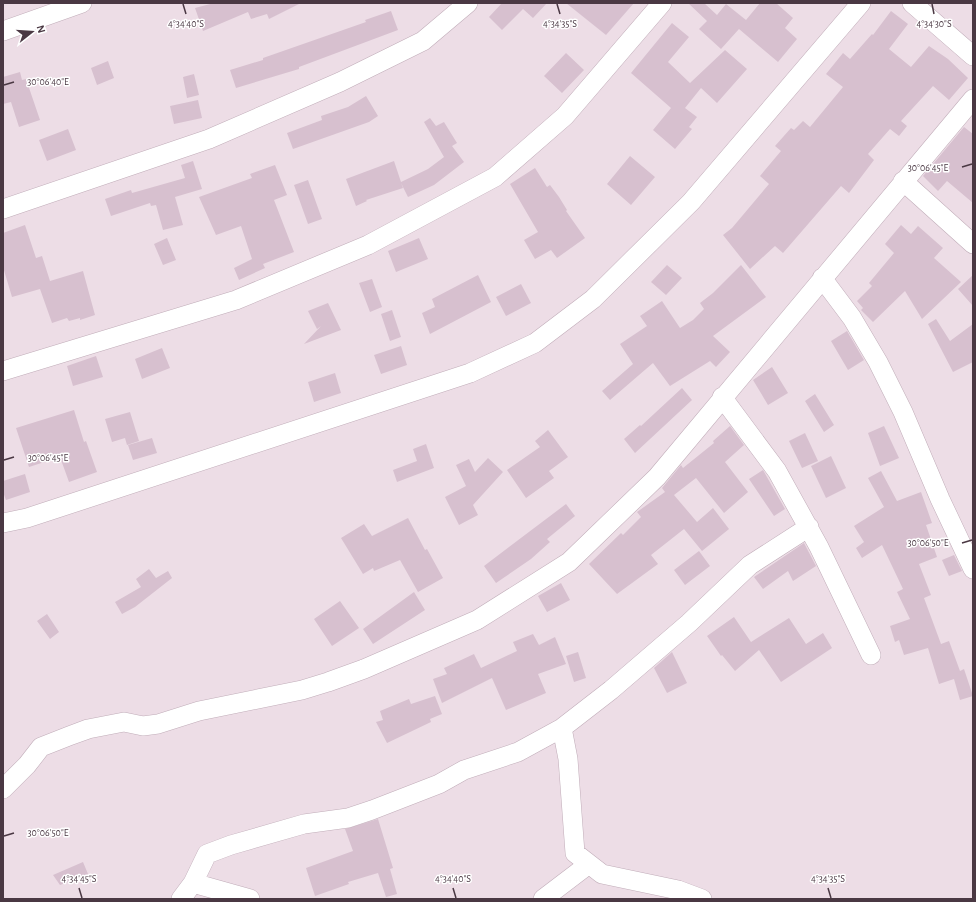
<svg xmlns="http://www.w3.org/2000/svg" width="976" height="902" viewBox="0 0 976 902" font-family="'Alegreya Sans',sans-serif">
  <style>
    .residential { fill: #eddde6 }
    .building { fill: #d7c0cf }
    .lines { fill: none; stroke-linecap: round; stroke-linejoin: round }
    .minor-casing { stroke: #c1adb9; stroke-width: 20 }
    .minor { stroke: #fff; stroke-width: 19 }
    .ticks { fill: none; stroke: #4a3843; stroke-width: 1.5 }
    .ticks-label { font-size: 10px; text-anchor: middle; fill: #4a3843; stroke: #fff; stroke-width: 3; stroke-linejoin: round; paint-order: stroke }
  </style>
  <rect width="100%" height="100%" fill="#f5ebf1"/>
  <path class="residential" d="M 3,3 L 973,3 L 973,899 L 3,899 Z"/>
  <path class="building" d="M 214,3 L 301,3 L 269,19 L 267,14 L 251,19 L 248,12 L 203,31 L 195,8 Z
    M 502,3 L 547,3 L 533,18 L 523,9 L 502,30 L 489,17 Z
    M 566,3 L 634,3 L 606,35 Z
    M 688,3 L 704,3 L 717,15 L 726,4 L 746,20 L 760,3 L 776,3 L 793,18 L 785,28 L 797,39 L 778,62 L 739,29 L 721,49 L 699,29 L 707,21 Z
    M 391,11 L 398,30 L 299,67 L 299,69 L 236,88 L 230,70 L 263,60 L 263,58 L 366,22 L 365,20 Z
    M 891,11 L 908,24 L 889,49 L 911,67 L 929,46 L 948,59 L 968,78 L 949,100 L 933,86 L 901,121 L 907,126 L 899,136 L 890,129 L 868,154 L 874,160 L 849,193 L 841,186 L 783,253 L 775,246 L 750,269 L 723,235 L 732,228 L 769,184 L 760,176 L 781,151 L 775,146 L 791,128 L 794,130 L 803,121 L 810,127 L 843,87 L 826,74 L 843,53 L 850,59 L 872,34 L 873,35 Z
    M 672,23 L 689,37 L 668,62 L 690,83 L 725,50 L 747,69 L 717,103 L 701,88 L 685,108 L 697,117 L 689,127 L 692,129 L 675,149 L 653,130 L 671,108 L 631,73 Z
    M 566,53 L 584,70 L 562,93 L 544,76 Z
    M 108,61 L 114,78 L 97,85 L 91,68 Z
    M 20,72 L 22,80 L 26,79 L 40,120 L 19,127 L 11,102 L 3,104 L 3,77 Z
    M 194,74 L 199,95 L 187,98 L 183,77 Z
    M 366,96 L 378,116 L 369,122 L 293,149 L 287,133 L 322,120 L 321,116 L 348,107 Z
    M 198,100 L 202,118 L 174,124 L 170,106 Z
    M 430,118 L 436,126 L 444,122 L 457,143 L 452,146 L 464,162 L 434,185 L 408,197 L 401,183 L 403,188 L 366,200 L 367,201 L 356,206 L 346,179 L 394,161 L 401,182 L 428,169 L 444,157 L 424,122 Z
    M 964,127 L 973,134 L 973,203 L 947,181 L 938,191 L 923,176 Z
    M 68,129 L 76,150 L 47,161 L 39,140 Z
    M 630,156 L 655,177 L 631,205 L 607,184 Z
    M 193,161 L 202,189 L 175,197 L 183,225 L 163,230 L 156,205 L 151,206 L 150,203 L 111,216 L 105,199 L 131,190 L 132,193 L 185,178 L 181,165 Z
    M 275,165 L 287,195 L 274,200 L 294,252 L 263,264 L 265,268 L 239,280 L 234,268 L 252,259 L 241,226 L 216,235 L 199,197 L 252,178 L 250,174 Z
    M 535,168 L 547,187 L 550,185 L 559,197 L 567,210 L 566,211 L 585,238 L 557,258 L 551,250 L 535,259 L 524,240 L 538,232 L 510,184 Z
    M 308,180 L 322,219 L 308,224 L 294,185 Z
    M 25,225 L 36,258 L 42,256 L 50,281 L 83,271 L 95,315 L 80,320 L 80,318 L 69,321 L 67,318 L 52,323 L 40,289 L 12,297 L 3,267 L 3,233 Z
    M 901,225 L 911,234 L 918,226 L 943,248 L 934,258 L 961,282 L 922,319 L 905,291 L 873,322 L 861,310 L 863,308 L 857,301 L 872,286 L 869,283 L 894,253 L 885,244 Z
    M 167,238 L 176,260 L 163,265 L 154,244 Z
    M 419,238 L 428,259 L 396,272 L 388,251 Z
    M 667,265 L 682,278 L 666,295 L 651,282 Z
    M 741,265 L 766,297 L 713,336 L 730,352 L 716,367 L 710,361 L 670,386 L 653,363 L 610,400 L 602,391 L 633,364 L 620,344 L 647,326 L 640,316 L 662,301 L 680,328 L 693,320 L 704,309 L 700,303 L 713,293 Z
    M 478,275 L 491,302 L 430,334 L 422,313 L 435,307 L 432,299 Z
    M 973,275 L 973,306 L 958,289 Z
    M 372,279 L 382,307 L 370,312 L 359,283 Z
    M 521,284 L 531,303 L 506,316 L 496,297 Z
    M 328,303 L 341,330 L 304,344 L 321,326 L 317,329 L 308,311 Z
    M 392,310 L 401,337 L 390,341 L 381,314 Z
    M 936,319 L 950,341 L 973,324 L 973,362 L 953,372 L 928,324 Z
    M 847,331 L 864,360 L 848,370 L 831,341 Z
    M 401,346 L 407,365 L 381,374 L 374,355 Z
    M 162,348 L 170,368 L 142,379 L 135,359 Z
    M 96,356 L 103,377 L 73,386 L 67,366 Z
    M 772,367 L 788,393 L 768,405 L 753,380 Z
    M 335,373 L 341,393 L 314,402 L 308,382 Z
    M 682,388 L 692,400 L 635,453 L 624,439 L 640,425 L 641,426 Z
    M 815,394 L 834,425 L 824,432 L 805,401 Z
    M 74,410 L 84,442 L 86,441 L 97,472 L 69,482 L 60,457 L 29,467 L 16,428 Z
    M 130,412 L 139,441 L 127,445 L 125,438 L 112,442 L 105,419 Z
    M 730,426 L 744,445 L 725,462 L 748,492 L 724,513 L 696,478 L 674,495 L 697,522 L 713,508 L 729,529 L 702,551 L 684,529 L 651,555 L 658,564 L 617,594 L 589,564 L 621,533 L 623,535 L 641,517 L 637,512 L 665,492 L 662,488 L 681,465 L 683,468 L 714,443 L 713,441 Z
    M 884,426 L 899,458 L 880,466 L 868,433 Z
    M 548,430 L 568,457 L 549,471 L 554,478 L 526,498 L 507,470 L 540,447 L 535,441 Z
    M 805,433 L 818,461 L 802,468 L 789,441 Z
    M 152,438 L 157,453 L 133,460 L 128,445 Z
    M 426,444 L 434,468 L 397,482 L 393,470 L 417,461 L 413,449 Z
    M 831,456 L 846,488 L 826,498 L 811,466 Z
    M 488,458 L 503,472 L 473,505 L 478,515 L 459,525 L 445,497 L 466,486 L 456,465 L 469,459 L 475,472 Z
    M 763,470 L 785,509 L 774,516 L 749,479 Z
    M 881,471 L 897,501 L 921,492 L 932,523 L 926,525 L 937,557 L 919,564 L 931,595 L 924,598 L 941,644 L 949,641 L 960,671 L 964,669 L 973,696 L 960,700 L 954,679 L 939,684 L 928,648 L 904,655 L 899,640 L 895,642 L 890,626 L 910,619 L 897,592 L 903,589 L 882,545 L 862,558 L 856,548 L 864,542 L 854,526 L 884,507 L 868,478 Z
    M 25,474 L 30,492 L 6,500 L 3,492 L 3,481 Z
    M 566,504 L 575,516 L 547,539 L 550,542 L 531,559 L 496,583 L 484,566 Z
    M 408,518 L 425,550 L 427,549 L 443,578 L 418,592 L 400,560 L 374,571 L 373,568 L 363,574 L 341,538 L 364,524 L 372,536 Z
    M 804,543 L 816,566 L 793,581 L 788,571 L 763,589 L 754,577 Z
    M 699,551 L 710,566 L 685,585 L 674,570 Z
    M 954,555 L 962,571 L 949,576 L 942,560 Z
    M 149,569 L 156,578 L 168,571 L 172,578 L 135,607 L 122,614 L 115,602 L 141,587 L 136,579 Z
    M 561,583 L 570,600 L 547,612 L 538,596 Z
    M 414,592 L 425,610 L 373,644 L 363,629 Z
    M 340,601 L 359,628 L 332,646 L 314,619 Z
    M 47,614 L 59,632 L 50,639 L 37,621 Z
    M 734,617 L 751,642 L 789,618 L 806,644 L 823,633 L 832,648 L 781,682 L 759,650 L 735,671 L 722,655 L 721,656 L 707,636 Z
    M 533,634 L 539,645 L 555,637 L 566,664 L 538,674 L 546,693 L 506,710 L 492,678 L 442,703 L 433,679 L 447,674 L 444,668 L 474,654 L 481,668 L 517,651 L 513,642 Z
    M 578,652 L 586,678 L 574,682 L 566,656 Z
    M 672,652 L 687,683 L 667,693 L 654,668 Z
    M 435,696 L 442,714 L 430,719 L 431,722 L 387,743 L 376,722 L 383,720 L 380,711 L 409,699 L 411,704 Z
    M 378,819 L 393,868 L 390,869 L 397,894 L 386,897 L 378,873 L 348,882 L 349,884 L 315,896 L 306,868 L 353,851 L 345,829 Z
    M 83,862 L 88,874 L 60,885 L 53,875 Z"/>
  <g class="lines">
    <g class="minor-casing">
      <path id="minor" d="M 912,3 L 973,56
        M 3,31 L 82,3
        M 903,181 L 973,244
        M 3,209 L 209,139 L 340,82 L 423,41 L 468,3
        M 822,278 L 852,318 L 878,362 L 903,412 L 940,499 L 973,569
        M 3,371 L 236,300 L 368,245 L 495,177 L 565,116 L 662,3
        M 722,397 L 777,471 L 819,547 L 871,655
        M 3,523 L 27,518 L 470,373 L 535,343 L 593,299 L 691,202 L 861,3
        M 562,728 L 568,759 L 575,853 L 602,874 L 678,890 L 702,899
        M 3,789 L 27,765 L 41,747 L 69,736 L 88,729 L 124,722 L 143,726 L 158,724 L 199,711 L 302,690 L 328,682 L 364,669 L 477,620 L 569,562 L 657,477 L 973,99
        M 193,883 L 207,854 L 231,845 L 304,824 L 348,818 L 372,810 L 439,784 L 464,770 L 518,752 L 562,728 L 611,690 L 689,623 L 750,565 L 809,527
        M 181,899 L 193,883 L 250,899
        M 543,899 L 589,864"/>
    </g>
    <use href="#minor" class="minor"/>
  </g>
  <path class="ticks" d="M 183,4 L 186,14M 557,4 L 560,14M 932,4 L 934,14M 4,85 L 14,82M 962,167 L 972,164M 4,460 L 14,457M 962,543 L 972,540M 4,836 L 14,833M 79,888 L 82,898M 453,888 L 456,898M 828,888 L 831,898"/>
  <g class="ticks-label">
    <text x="186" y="27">4°34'40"S</text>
    <text x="560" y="27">4°34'35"S</text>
    <text x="934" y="27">4°34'30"S</text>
    <text x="48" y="85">30°06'40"E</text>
    <text x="928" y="171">30°06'45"E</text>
    <text x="48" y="461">30°06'45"E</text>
    <text x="928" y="546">30°06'50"E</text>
    <text x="48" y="836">30°06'50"E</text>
    <text x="79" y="882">4°34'45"S</text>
    <text x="453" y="882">4°34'40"S</text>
    <text x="828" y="882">4°34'35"S</text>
  </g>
  <rect width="976" height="902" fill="none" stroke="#4a3843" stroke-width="8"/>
  <g transform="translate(32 32) rotate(73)" stroke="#ffffff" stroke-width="3" paint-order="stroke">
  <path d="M0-3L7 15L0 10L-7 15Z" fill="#4a3843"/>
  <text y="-6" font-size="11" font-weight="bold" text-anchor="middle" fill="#4a3843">N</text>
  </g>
</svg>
